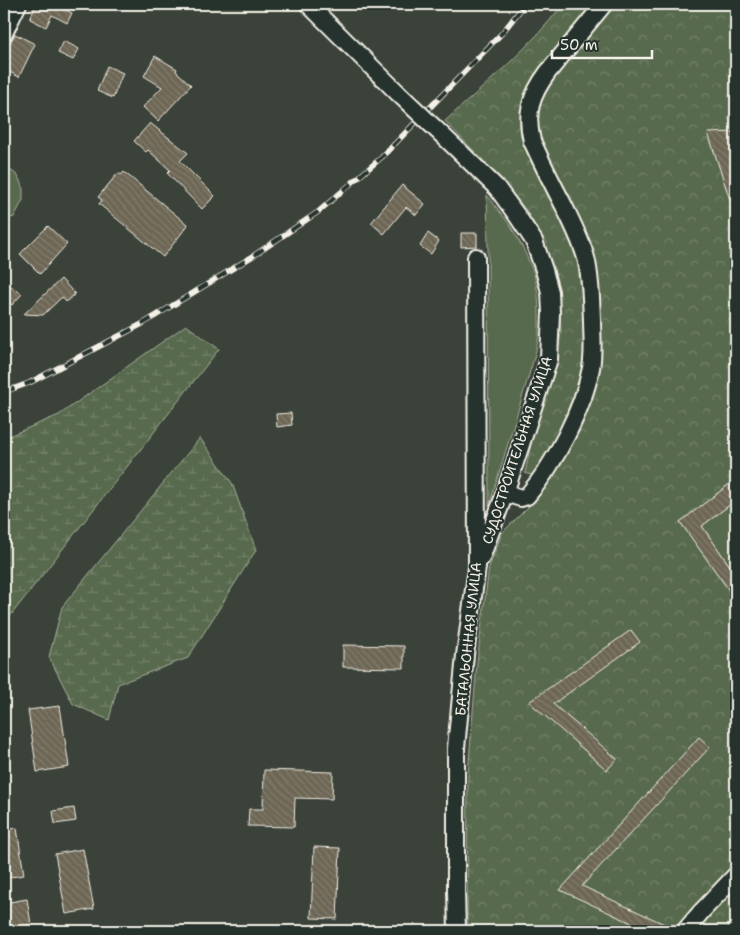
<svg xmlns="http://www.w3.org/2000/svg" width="740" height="935" viewBox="0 0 740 935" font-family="'Shantell Sans',sans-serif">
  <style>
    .grass { fill: #596b4e; stroke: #a6ae9b }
    .wetland { fill: url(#wetland-marsh); stroke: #a6ae9b }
    .park { fill: url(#park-crowns); stroke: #a6ae9b }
    .building { fill: url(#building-back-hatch); stroke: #f4f1e8 }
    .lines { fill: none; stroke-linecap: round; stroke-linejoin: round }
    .minor-casing { stroke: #f4f1e8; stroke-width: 20 }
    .minor { stroke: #26332d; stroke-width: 16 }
    .rail-casing { stroke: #f4f1e8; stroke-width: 5.5 }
    .rail { stroke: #26332d; stroke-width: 4; stroke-dasharray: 11; stroke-linecap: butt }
    .minor-bridge-casing { stroke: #f4f1e8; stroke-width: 20; stroke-linecap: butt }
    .minor-bridge { stroke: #26332d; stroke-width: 16 }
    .labels { text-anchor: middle; stroke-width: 4.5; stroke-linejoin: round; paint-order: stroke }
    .street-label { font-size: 14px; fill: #f4f1e8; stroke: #26332d }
  </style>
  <defs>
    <pattern id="wetland-marsh" width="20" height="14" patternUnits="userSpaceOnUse" patternTransform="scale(1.25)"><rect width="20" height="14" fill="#596b4e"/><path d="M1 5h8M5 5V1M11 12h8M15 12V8" fill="none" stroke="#718168"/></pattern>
    <pattern id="park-crowns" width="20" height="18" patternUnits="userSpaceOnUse" patternTransform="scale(1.25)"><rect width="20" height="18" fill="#596b4e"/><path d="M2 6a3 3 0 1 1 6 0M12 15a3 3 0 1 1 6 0" fill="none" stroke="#718168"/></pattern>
    <pattern id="building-back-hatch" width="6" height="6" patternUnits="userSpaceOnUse" patternTransform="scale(1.25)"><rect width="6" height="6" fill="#6d6655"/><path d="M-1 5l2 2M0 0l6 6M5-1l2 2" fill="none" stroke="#827c6d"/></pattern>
  </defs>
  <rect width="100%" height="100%" fill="#3b4239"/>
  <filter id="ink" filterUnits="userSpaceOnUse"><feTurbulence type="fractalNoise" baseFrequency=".02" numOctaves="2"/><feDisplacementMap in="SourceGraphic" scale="10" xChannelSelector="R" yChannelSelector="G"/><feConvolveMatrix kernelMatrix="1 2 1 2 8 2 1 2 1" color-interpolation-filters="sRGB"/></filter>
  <g filter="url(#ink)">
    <path class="grass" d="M 4,165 L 18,176 L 23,189 L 23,200 L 14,217 L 4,220 Z
      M 487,195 L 510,225 L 523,248 L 534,273 L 538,294 L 539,313 L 539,335 L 535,355 L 489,506 L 488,247 Z
      M 736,500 L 736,575 L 702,526 Z"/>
    <path class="wetland" d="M 186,325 L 219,349 L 4,624 L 4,438 L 59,415 Z
      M 200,438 L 232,483 L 256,550 L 188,658 L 118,684 L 109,720 L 73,704 L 49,657 L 62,607 Z"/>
    <path class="park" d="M 563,4 L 599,4 L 524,106 L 569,226 L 584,274 L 588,342 L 580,390 L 546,460 L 533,475 L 527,474 L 525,473 L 534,429 L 557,358 L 561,333 L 559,291 L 553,266 L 541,236 L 526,210 L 502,180 L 445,121 C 486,84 530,48 563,4 Z
      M 609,4 L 736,4 L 736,479 L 680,522 L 736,600 L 736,931 L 469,931 L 467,919 L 468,774 L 477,662 L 489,567 L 502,533 L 531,504 L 559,459 L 570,437 L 596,305 L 536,137 L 536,101 Z"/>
    <path class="building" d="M 30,4 L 57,4 L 56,6 L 72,13 L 67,23 L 52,15 L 46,27 L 30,19 L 35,7 Z
      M 15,34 L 35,44 L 19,77 L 4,69 L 4,54 Z
      M 64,41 L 79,49 L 73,60 L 58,53 Z
      M 155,56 L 177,69 L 176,71 L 191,85 L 158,121 L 143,107 L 162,87 L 144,76 Z
      M 107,66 L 123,73 L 113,98 L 97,91 Z
      M 150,123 L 188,153 L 180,161 L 215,196 L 202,209 L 167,173 L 170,170 L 148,150 L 146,152 L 134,141 Z
      M 736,132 L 736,148 L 732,148 L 736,159 L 736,211 L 734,212 L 708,133 Z
      M 124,172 L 188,225 L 163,257 L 99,204 L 102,200 L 98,197 L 118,173 L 121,175 Z
      M 402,185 L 425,204 L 416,215 L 406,207 L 384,234 L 371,223 Z
      M 48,226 L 67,244 L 40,274 L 20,254 Z
      M 428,233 L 439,241 L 431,254 L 420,246 Z
      M 461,233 L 477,233 L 477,246 L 461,247 Z
      M 61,279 L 75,294 L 66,302 L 62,297 L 43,315 L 24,314 Z
      M 4,281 L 22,294 L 12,305 L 4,299 Z
      M 291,413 L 292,425 L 277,427 L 276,414 Z
      M 736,479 L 736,500 L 702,526 L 736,575 L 736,600 L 680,522 Z
      M 631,630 L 640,642 L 553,704 L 617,759 L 607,770 L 529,702 Z
      M 343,645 L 404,646 L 404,668 L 343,667 Z
      M 60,706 L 69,767 L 37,772 L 28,710 Z
      M 699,737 L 710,747 L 582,886 L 675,929 L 675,931 L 649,931 L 560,890 Z
      M 264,770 L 333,772 L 332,799 L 295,798 L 294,827 L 248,826 L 249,809 L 263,809 Z
      M 74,808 L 76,821 L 55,824 L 53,811 Z
      M 17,828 L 24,875 L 4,878 L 4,830 Z
      M 314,847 L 340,848 L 337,919 L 311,918 Z
      M 83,849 L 94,909 L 66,914 L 55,854 Z
      M 27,899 L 31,924 L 4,929 L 4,903 Z"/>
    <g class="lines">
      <g class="minor-casing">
        <path id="minor" d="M 308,4 L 398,93
          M 4,33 L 18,4
          M 459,151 L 497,188 L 518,217 L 534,241 L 544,270 L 550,292 L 551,313 L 549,359 L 505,493 L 481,558
          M 505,493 L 521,498 L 527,496 C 555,464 583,409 591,368 C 594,352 592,335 592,319 C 591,299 591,278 586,258 C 581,240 572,223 564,206 C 553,185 542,163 532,141 C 525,113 531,95 548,72 L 604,4
          M 457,931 L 456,891 L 456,748 L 465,655 L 477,567 L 476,257
          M 685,931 L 701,912 L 736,875"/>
      </g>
      <use href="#minor" class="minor"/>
      <g class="rail-casing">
        <path id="rail" d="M 4,392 L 29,383 L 144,323 L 253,256 L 318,212 L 382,157 L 502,33 L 525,4"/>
      </g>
      <use href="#rail" class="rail"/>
      <g class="minor-bridge-casing">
        <path id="minor-bridge" d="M 398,93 L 459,151"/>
      </g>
      <use href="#minor-bridge" class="minor-bridge"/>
    </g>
  </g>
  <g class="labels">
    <g class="street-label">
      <text transform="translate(517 450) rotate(-72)" y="5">СУДОСТРОИТЕЛЬНАЯ УЛИЦА</text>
      <text transform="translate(468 639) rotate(-84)" y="5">БАТАЛЬОННАЯ УЛИЦА</text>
    </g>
  </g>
  <rect width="740" height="935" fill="none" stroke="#26332d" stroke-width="20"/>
  <rect x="10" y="10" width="720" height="915" fill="none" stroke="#f4f1e8" stroke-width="2" filter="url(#ink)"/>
  <path d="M552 50v8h100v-8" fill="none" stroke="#f4f1e8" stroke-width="2.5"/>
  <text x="560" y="50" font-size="15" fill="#f4f1e8" stroke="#26332d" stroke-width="4" paint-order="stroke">50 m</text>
</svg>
